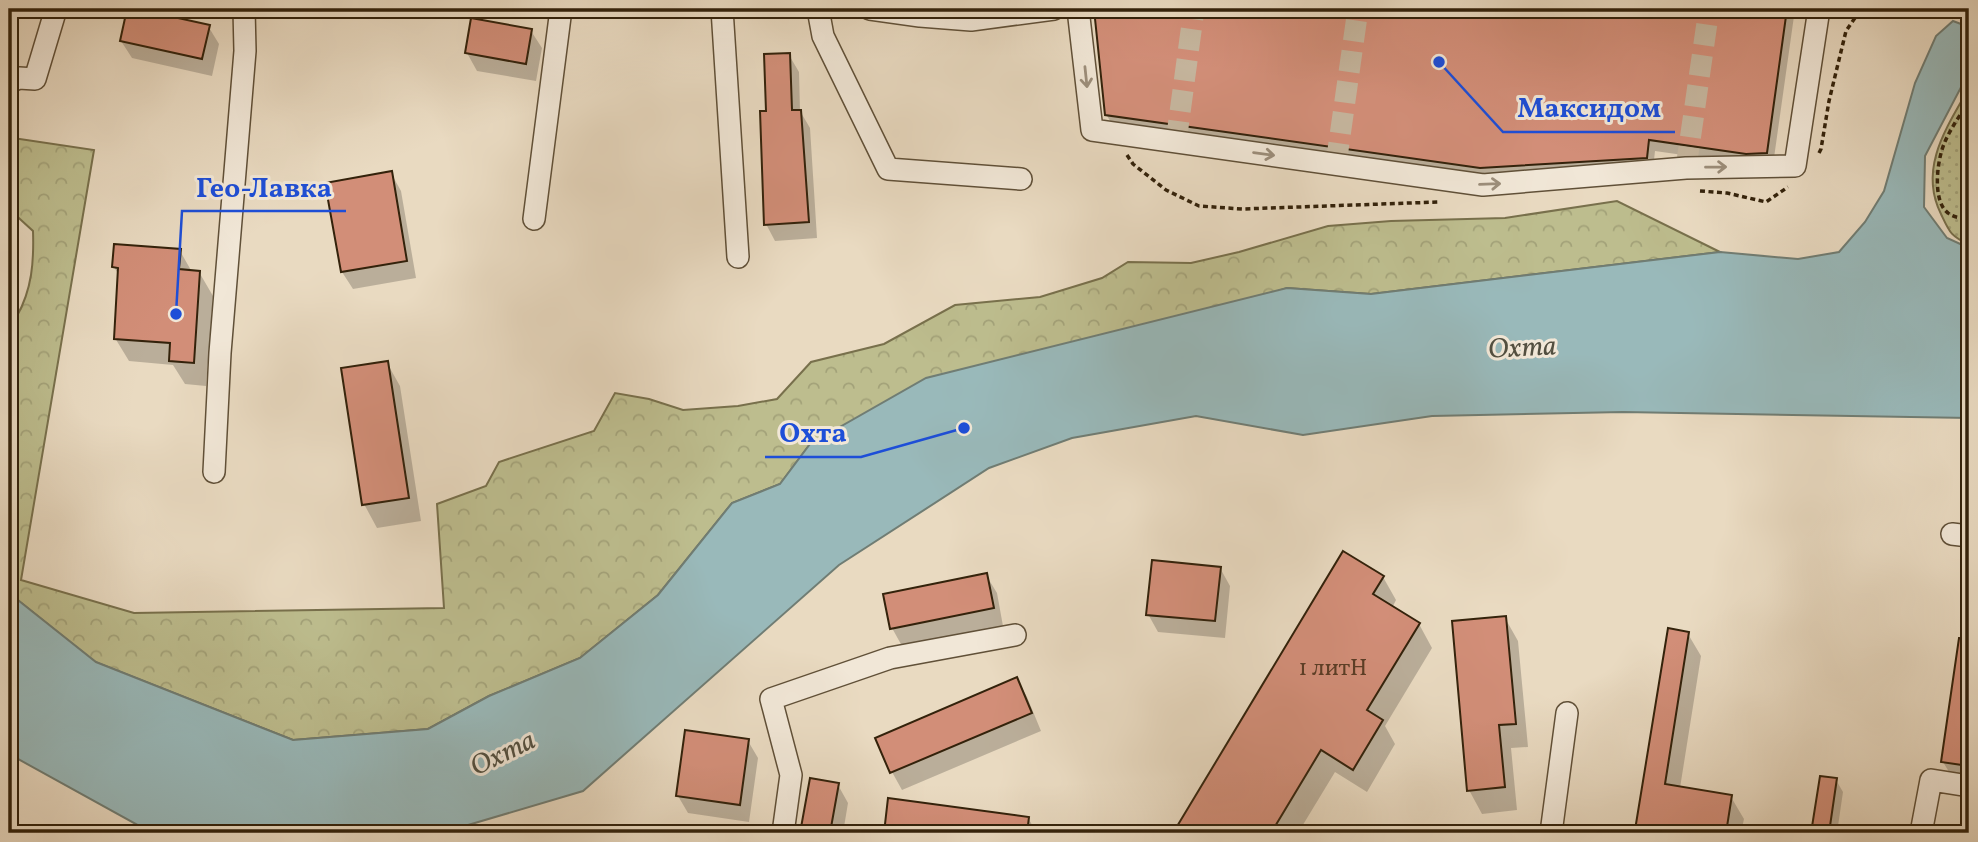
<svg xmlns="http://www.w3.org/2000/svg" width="1978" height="842" viewBox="0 0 1978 842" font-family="Vollkorn,serif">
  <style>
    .forest { fill: url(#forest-crowns); stroke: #78704c; stroke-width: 2 }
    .park { fill: url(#park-dots); stroke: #78704c; stroke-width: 2 }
    .water { fill: #99b9ba; stroke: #707d74; stroke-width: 2 }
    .shadow { fill: #0003 }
    .building { fill: #d28e78; stroke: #33220b; stroke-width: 2 }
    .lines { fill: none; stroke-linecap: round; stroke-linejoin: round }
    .minor-tunnel { stroke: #c5b59d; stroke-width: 21; stroke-dasharray: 21 10; stroke-linecap: butt }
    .minor-casing { stroke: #605038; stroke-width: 24 }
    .path { stroke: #33220b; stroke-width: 3.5; stroke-dasharray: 5 3.5; stroke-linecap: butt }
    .minor { stroke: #f1e7d7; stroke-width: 21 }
    .oneway { stroke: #9c8e7b }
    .labels { text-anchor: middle; stroke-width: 6; stroke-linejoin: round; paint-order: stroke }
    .number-label { font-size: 23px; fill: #5b3d26 }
    .water-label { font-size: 28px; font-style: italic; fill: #524f40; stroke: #f1e7d7 }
    .leader { fill: none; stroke: #1d4ed8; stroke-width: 2.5 }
    .callout-dot { fill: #1d4ed8; stroke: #f1e7d7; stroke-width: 2.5 }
    .callout-label { font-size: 28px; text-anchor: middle; font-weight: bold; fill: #1d4ed8; stroke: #f1e7d7; stroke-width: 6; stroke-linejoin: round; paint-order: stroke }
  </style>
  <defs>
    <pattern id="forest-crowns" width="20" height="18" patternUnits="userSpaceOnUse" patternTransform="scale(1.75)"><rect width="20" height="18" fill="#bdbd8e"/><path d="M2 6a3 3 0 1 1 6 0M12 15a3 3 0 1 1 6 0" fill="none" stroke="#a3a279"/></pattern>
    <pattern id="park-dots" width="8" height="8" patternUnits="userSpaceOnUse" patternTransform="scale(1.75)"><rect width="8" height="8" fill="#bdbd8e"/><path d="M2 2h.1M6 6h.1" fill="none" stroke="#a3a279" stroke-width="1.8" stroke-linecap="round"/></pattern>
  </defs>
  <rect width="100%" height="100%" fill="#e9dac1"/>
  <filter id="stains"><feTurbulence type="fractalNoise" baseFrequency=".00286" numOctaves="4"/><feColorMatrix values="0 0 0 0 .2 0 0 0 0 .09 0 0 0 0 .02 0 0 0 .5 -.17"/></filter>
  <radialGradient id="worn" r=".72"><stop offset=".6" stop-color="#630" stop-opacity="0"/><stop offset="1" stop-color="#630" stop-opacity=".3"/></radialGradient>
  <path class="forest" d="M 13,138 L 94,150 L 21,580 L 134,613 L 444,608 L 437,504 L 486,486 L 499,462 L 594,431 L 615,393 L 649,399 L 683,410 L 738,406 L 777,399 L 811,362 L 884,344 L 955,305 L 1040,297 L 1102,278 L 1128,262 L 1191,263 L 1239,252 L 1328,226 L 1391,221 L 1505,218 L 1617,201 L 1720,252 L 1371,294 L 1287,288 L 810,444 L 780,484 L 732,503 L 658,595 L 580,658 L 489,696 L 428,729 L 293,740 L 95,662 L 9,593 L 9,315 L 17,316 C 32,289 34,262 33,231 L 9,209 L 9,162 Z"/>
  <path class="park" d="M 1969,88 L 1969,245 C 1950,235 1950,233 1941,214 C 1918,168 1947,127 1969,88 Z"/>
  <path class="water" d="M 1953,21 L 1969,27 L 1969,72 L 1925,156 L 1924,207 L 1947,238 L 1969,248 L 1969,418 L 1623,412 L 1432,416 L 1303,435 L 1196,416 L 1072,438 L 989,468 L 839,565 L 583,791 L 441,833 L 152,833 L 9,754 L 9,593 L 96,662 L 293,740 L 428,729 L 489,696 L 580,658 L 658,595 L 732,503 L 780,484 L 810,444 L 926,378 L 1287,288 L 1371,294 L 1720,252 L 1798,259 L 1839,252 L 1865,222 L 1884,191 L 1915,83 L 1936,36 Z"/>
  <path class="shadow" d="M 129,9 L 208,26 L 219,44 L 212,76 L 132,58 L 121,41 Z
    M 1096,9 L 1795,9 L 1773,165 L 1753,165 L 1655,151 L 1653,169 L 1488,179 L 1113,126 L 1106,114 Z
    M 531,31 L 542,48 L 536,81 L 477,71 L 467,53 Z
    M 789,55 L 799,72 L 800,111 L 810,128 L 817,238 L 775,241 L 766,224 L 767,113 Z
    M 391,173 L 401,191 L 416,278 L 353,289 L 342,272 Z
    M 180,251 L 192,272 L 199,272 L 213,296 L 206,386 L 185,384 L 173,365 L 129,361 L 115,338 L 120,277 L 114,267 Z
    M 387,363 L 400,386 L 421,521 L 377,528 L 364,504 Z
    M 1344,553 L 1383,577 L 1396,600 L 1392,608 L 1419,624 L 1432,648 L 1385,726 L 1395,744 L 1367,792 L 1335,772 L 1298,833 L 1175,833 Z
    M 1220,568 L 1230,586 L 1225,638 L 1158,632 L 1148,614 Z
    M 986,575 L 997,593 L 1003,626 L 902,646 L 892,628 Z
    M 1968,586 L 1969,586 L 1969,787 L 1957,785 L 1943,762 Z
    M 1505,618 L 1518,641 L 1528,747 L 1511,748 L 1517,810 L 1482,814 L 1469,790 Z
    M 1688,634 L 1701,656 L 1680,788 L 1731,797 L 1744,819 L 1741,833 L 1639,833 L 1636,830 Z
    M 1017,679 L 1027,697 L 1041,731 L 902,790 L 892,772 L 877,738 Z
    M 748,741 L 758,758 L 749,822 L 688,813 L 678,796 Z
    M 1821,778 L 1836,780 L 1843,792 L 1837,833 L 1813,833 Z
    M 811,780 L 838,785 L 848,803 L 843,833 L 802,833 Z
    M 890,800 L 1028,818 L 1037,833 L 885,833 Z"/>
  <path class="building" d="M 127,9 L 137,9 L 210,25 L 202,59 L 120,41 Z
    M 1094,9 L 1787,9 L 1767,153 L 1746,154 L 1649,140 L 1647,158 L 1480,168 L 1105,115 Z
    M 471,18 L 532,29 L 526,64 L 465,53 Z
    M 790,53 L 792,110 L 801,110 L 809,222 L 764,225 L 760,111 L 766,111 L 764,54 Z
    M 392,171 L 407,261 L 341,272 L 325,183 Z
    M 114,244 L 181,249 L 179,269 L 200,271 L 194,363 L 169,361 L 170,343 L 114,339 L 118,268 L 112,267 Z
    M 388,361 L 409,498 L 362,505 L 341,368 Z
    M 1343,551 L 1384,576 L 1373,594 L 1420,623 L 1367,710 L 1383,720 L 1353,770 L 1321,750 L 1271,833 L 1173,833 Z
    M 1152,560 L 1221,567 L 1215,621 L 1146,615 Z
    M 987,573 L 994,608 L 890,629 L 883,594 Z
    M 1506,616 L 1516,724 L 1499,725 L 1505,787 L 1467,791 L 1452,621 Z
    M 1668,628 L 1689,632 L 1665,784 L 1732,795 L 1726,833 L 1655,833 L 1635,830 Z
    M 1959,638 L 1969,639 L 1969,766 L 1941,762 Z
    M 1017,677 L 1032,713 L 890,773 L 875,738 Z
    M 685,730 L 749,739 L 740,805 L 676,796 Z
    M 1820,776 L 1837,778 L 1829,833 L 1811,833 Z
    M 810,778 L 839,783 L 830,833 L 800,833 Z
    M 888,798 L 1029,817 L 1027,833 L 884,833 Z"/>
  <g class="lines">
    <path class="minor-tunnel" d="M 1176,142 L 1194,9
      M 1336,164 L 1358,9
      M 1686,168 L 1709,9"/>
    <g class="minor-casing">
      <path id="minor" d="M 722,9 L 738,257
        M 818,9 L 823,36 L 888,169 L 1021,179
        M 870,9 L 920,16 L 971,20 L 1054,9
        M 1078,9 L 1092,130 L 1483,185 L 1686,168 L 1795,166 L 1819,9
        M 9,82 L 19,78 L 35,79 L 56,9
        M 534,219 L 561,9
        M 214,472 L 220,353 L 245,51 L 244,9
        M 1952,534 L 1969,536
        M 783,833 L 791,775 L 771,699 L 890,658 L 1015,635
        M 1551,833 L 1567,713
        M 1921,833 L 1931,780 L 1969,786"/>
    </g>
    <path class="path" d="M 1969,101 C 1961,114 1950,129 1944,144 C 1937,161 1932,201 1948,213 C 1954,218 1962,218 1969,218
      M 1819,153 L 1821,149 L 1829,101 L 1846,31 L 1861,9
      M 1127,155 L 1133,164 L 1166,190 L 1199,206 L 1242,209 L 1438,202
      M 1700,191 L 1727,193 L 1766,202 L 1788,187
      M 9,266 L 11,304 L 9,309"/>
    <use href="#minor" class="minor"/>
  </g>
  <defs><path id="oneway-shaft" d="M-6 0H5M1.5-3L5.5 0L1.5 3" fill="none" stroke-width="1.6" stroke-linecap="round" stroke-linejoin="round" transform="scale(1.75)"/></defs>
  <g class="oneway">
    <use href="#oneway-shaft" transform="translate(1086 77) rotate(84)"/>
    <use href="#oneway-shaft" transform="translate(1264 154) rotate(8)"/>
    <use href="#oneway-shaft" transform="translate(1716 167) rotate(-1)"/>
    <use href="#oneway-shaft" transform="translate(1490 184) rotate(-2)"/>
  </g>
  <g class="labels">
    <g class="number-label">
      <text x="1333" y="675">1 литН</text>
    </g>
    <g class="water-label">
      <text transform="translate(1522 346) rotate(-3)" y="10">Охта</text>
      <text transform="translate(502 752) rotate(-26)" y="10">Охта</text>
    </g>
  </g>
  <path class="leader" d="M1439 62L1503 132H1675M176 314L182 211H346M964 428L861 457H765"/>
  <g class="callout-dot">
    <circle cx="1439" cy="62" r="7"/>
    <circle cx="176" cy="314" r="7"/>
    <circle cx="964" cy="428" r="7"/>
  </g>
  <g class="callout-label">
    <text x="1589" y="117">Максидом</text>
    <text x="264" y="197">Гео-Лавка</text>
    <text x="813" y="442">Охта</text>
  </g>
  <rect width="1978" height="842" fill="none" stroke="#e9dac1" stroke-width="35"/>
  <rect x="10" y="10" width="1957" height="821" fill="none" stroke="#33220b" stroke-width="3.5"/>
  <rect x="18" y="18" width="1943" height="807" fill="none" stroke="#33220b" stroke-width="2"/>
  <rect width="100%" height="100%" filter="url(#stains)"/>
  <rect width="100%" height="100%" fill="url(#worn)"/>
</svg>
